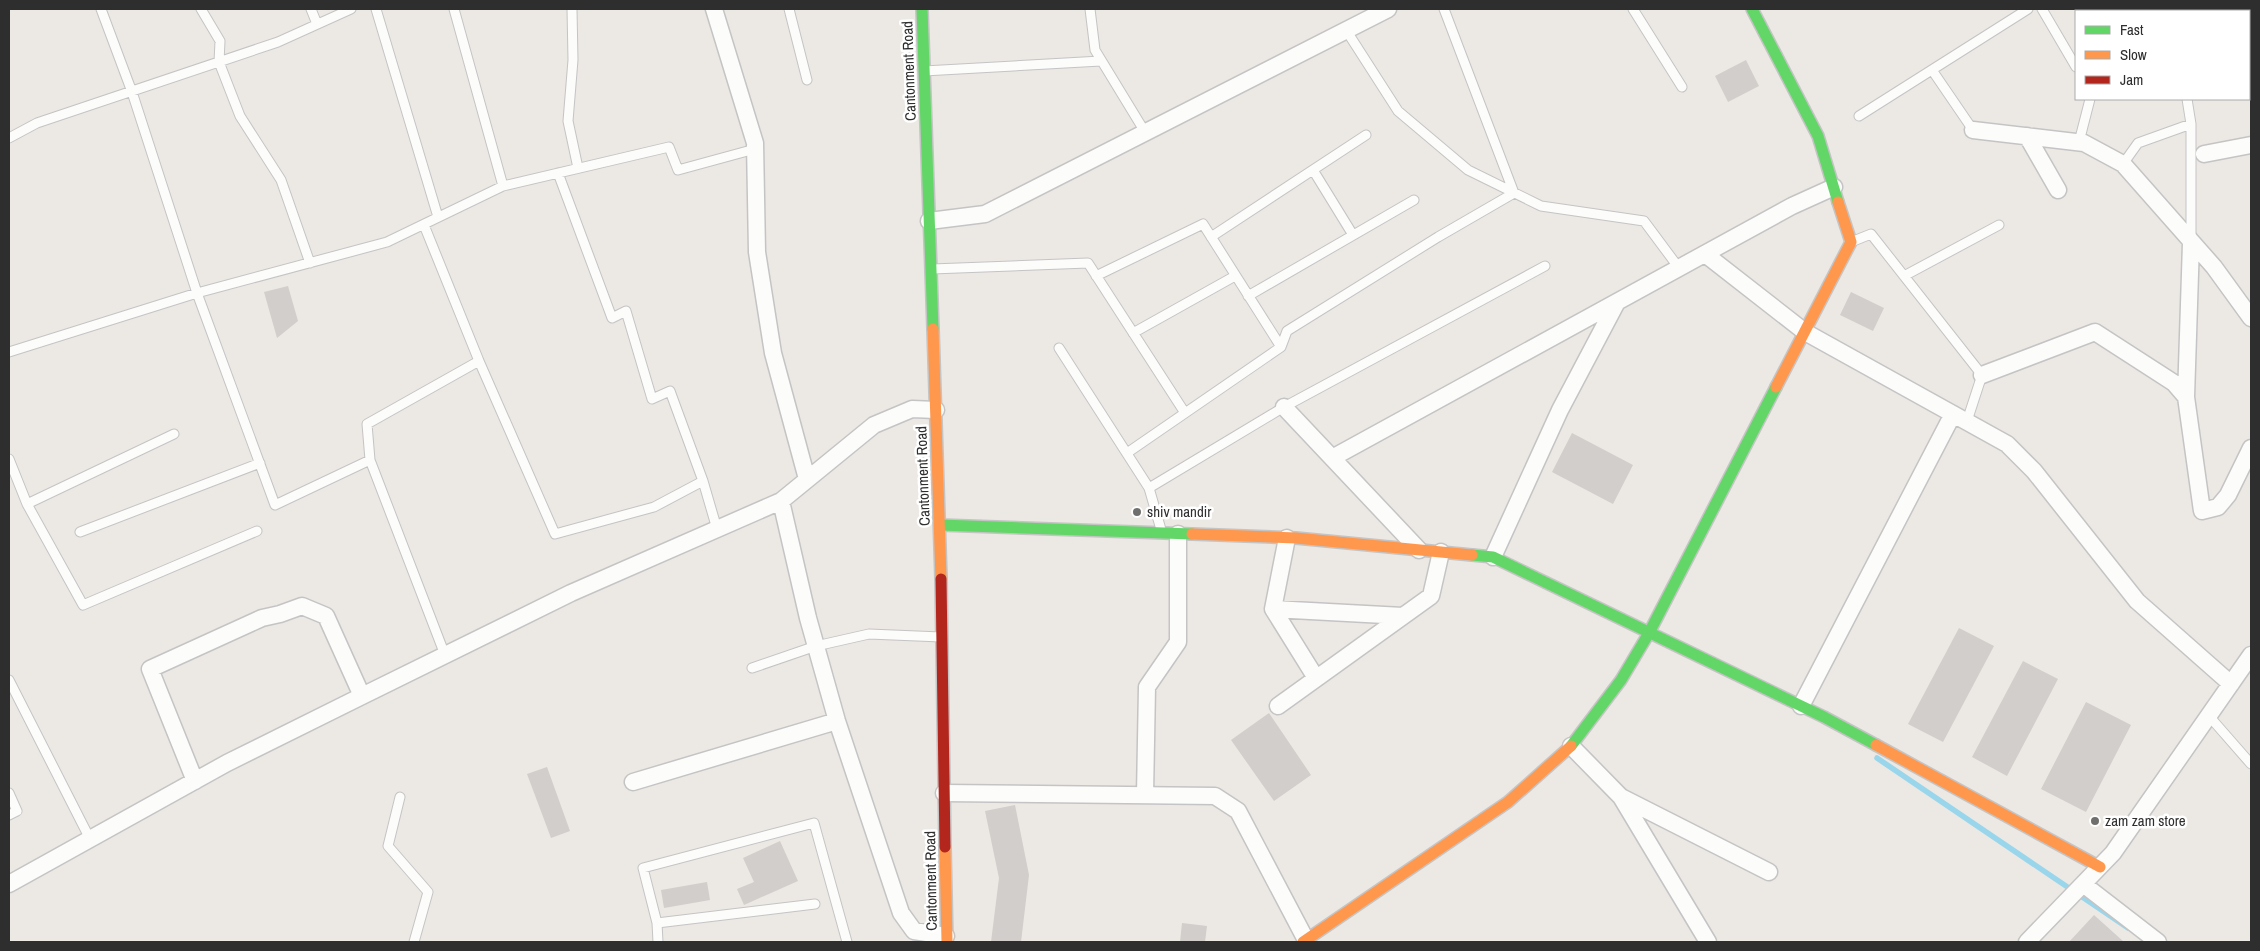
<svg xmlns="http://www.w3.org/2000/svg" width="2260" height="951" viewBox="0 0 2260 951" font-family="'Archivo Narrow',sans-serif">
  <style>
    .lines { fill: none; stroke-linecap: round; stroke-linejoin: round }
    .stream { stroke: #99d6ec; stroke-width: 5.5 }
    .building { fill: #d1cecb }
    .lane-casing { stroke: #c5c4c5; stroke-width: 11 }
    .street-casing { stroke: #c5c4c5; stroke-width: 19 }
    .fast-casing { stroke: #c5c4c5; stroke-width: 14 }
    .slow-casing { stroke: #c5c4c5; stroke-width: 14 }
    .jam-casing { stroke: #c5c4c5; stroke-width: 14 }
    .lane { stroke: #fcfcfb; stroke-width: 9 }
    .street { stroke: #fcfcfb; stroke-width: 16 }
    .fast { stroke: #63d668; stroke-width: 11 }
    .slow { stroke: #ff974d; stroke-width: 11 }
    .jam { stroke: #b3261e; stroke-width: 11 }
    .poi-dot { fill: #706f6e; stroke: #fff; stroke-width: 2 }
    .labels { text-anchor: middle; stroke-width: 5; stroke-linejoin: round; paint-order: stroke }
    .street-label { font-size: 15px; fill: #2e2e2e; stroke: #fff }
    .poi-label { font-size: 15px; fill: #2e2e2e; stroke: #fff; text-anchor: start }
  </style>
  <rect width="100%" height="100%" fill="#ece8e4"/>
  <g class="lines">
    <path class="stream" d="M 1877,758 L 2128,928"/>
  </g>
  <path class="building" d="M 1746,60 L 1759,86 L 1728,102 L 1715,76 Z
    M 288,286 L 298,321 L 277,338 L 264,292 Z
    M 1851,292 L 1884,308 L 1873,331 L 1840,315 Z
    M 1572,433 L 1633,465 L 1613,504 L 1552,472 Z
    M 1959,628 L 1994,646 L 1943,742 L 1908,724 Z
    M 2023,661 L 2058,679 L 2007,776 L 1972,757 Z
    M 2086,702 L 2131,725 L 2086,812 L 2041,789 Z
    M 1269,713 L 1311,775 L 1274,801 L 1231,740 Z
    M 547,767 L 570,831 L 551,838 L 527,774 Z
    M 1015,805 L 1029,875 L 1021,942 L 991,942 L 999,878 L 985,811 Z
    M 780,841 L 798,881 L 744,905 L 737,889 L 754,882 L 743,858 Z
    M 707,882 L 710,900 L 664,908 L 661,890 Z
    M 2094,915 L 2124,942 L 2069,942 Z
    M 1182,923 L 1207,926 L 1205,942 L 1180,942 Z"/>
  <g class="lines">
    <g class="lane-casing">
      <path id="lane" d="M 101,9 L 132,92 L 197,293 L 275,505 L 370,460
        M 201,9 L 220,41 L 219,62 L 240,116 L 281,180 L 310,263
        M 311,9 L 317,24
        M 376,9 L 438,217
        M 454,9 L 503,186
        M 572,9 L 573,60 L 568,121 L 578,168
        M 789,9 L 807,80
        M 1090,9 L 1095,50 L 1145,132
        M 1633,9 L 1682,87
        M 2042,9 L 2076,67
        M 2170,9 L 2171,11
        M 1346,30 L 1398,111 L 1468,170 L 1541,206 L 1644,221 L 1679,268
        M 1932,70 L 1973,130
        M 924,71 L 1101,61
        M 1859,116 L 2028,9
        M 2191,124 L 2191,239
        M 9,138 L 37,123 L 278,42 L 351,9
        M 2079,142 L 2090,99
        M 2123,164 L 2138,143 L 2191,124 L 2187,99
        M 1313,170 L 1353,235
        M 558,173 L 612,318 L 626,311 L 652,399 L 670,391 L 703,481 L 717,529
        M 424,225 L 479,361 L 555,534 L 654,507 L 703,481
        M 1211,237 L 1366,135
        M 1851,242 L 1871,234 L 1982,375 L 1967,421
        M 932,269 L 1088,263 L 1185,413
        M 1096,276 L 1203,224 L 1281,347
        M 1904,276 L 1999,225
        M 1248,296 L 1414,200
        M 1133,333 L 1235,276
        M 1059,348 L 1149,488 L 1162,533
        M 9,352 L 197,293 L 387,242 L 503,186 L 669,147 L 678,170 L 755,149
        M 1127,453 L 1281,347 L 1287,331 L 1438,237 L 1514,193 L 1444,9
        M 9,459 L 27,504 L 83,605 L 257,531
        M 1149,488 L 1284,407 L 1545,266
        M 27,504 L 174,434
        M 80,532 L 260,463
        M 445,655 L 370,460 L 367,424 L 479,361
        M 752,668 L 816,646 L 869,634 L 941,637
        M 9,680 L 90,839
        M 2209,716 L 2251,764
        M 9,793 L 17,811 L 9,815
        M 400,797 L 388,846 L 428,892 L 414,942
        M 657,923 L 815,904
        M 658,942 L 657,923 L 643,868 L 814,823 L 847,942"/>
    </g>
    <g class="street-casing">
      <path id="street" d="M 714,9 L 755,143 L 757,252 L 773,353 L 807,479
        M 1973,130 L 2084,143 L 2123,164 L 2214,267 L 2251,318
        M 2027,136 L 2058,190
        M 2204,154 L 2251,145
        M 929,221 L 985,214 L 1388,9
        M 1705,254 L 1805,332 L 2007,444 L 2034,471 L 2137,601 L 2231,684
        M 1982,375 L 2095,332 L 2174,383 L 2186,397 L 2202,511 L 2218,507 L 2228,495 L 2251,448
        M 2186,397 L 2191,243
        M 1284,407 L 1419,550
        M 1332,458 L 1792,206 L 1834,187
        M 781,501 L 808,618 L 837,721 L 901,913 L 914,931 L 946,936
        M 1287,538 L 1273,609 L 1403,616
        M 1493,557 L 1560,410 L 1617,302
        M 1273,609 L 1316,678
        M 1278,706 L 1431,596 L 1441,552
        M 1801,706 L 1953,414
        M 1571,746 L 1621,797 L 1769,872
        M 195,781 L 150,669 L 262,618 L 280,614 L 302,606 L 326,616 L 362,696
        M 633,782 L 837,721
        M 944,793 L 1215,796 L 1238,811 L 1306,940
        M 1145,795 L 1147,687 L 1178,642 L 1178,534
        M 1621,797 L 1708,942
        M 9,884 L 227,763 L 362,696 L 571,593 L 781,501 L 874,425 L 912,409 L 936,410
        M 2083,884 L 2158,942
        M 2027,942 L 2113,853 L 2251,655"/>
    </g>
    <g class="fast-casing">
      <path id="fast" d="M 922,9 L 933,329
        M 1752,9 L 1818,136 L 1838,202
        M 940,525 L 1192,534
        M 1472,555 L 1493,557 L 1824,717 L 1876,745
        M 1571,746 L 1621,680 L 1649,633 L 1776,387"/>
    </g>
    <g class="slow-casing">
      <path id="slow" d="M 933,329 L 941,579
        M 1776,387 L 1851,242 L 1838,202
        M 1192,534 L 1296,538 L 1472,555
        M 1876,745 L 2100,867
        M 945,847 L 947,942
        M 1303,942 L 1508,802 L 1571,746"/>
    </g>
    <g class="jam-casing">
      <path id="jam" d="M 941,579 L 945,847"/>
    </g>
    <use href="#lane" class="lane"/>
    <use href="#street" class="street"/>
    <use href="#fast" class="fast"/>
    <use href="#slow" class="slow"/>
    <use href="#jam" class="jam"/>
  </g>
  <g class="poi-dot">
    <circle cx="1137" cy="512" r="5"/>
    <circle cx="2095" cy="821" r="5"/>
  </g>
  <g class="labels">
    <g class="street-label">
      <text transform="translate(909 71) rotate(-92)" y="5">Cantonment Road</text>
      <text transform="translate(923 476) rotate(-92)" y="5">Cantonment Road</text>
      <text transform="translate(931 881) rotate(-91)" y="5">Cantonment Road</text>
    </g>
    <g class="poi-label">
      <text x="1147" y="517">shiv mandir</text>
      <text x="2105" y="826">zam zam store</text>
    </g>
  </g>
  <rect width="2260" height="951" fill="none" stroke="#2e2e2e" stroke-width="20"/>
  <rect x="2075" y="10" width="175" height="90" fill="#ffffff" stroke="#ababab"/>
  <rect x="2085" y="26" width="25" height="8" fill="#63d668" stroke="#ababab"/>
  <text x="2120" y="35" font-size="15" fill="#2e2e2e">Fast</text>
  <rect x="2085" y="51" width="25" height="8" fill="#ff974d" stroke="#ababab"/>
  <text x="2120" y="60" font-size="15" fill="#2e2e2e">Slow</text>
  <rect x="2085" y="76" width="25" height="8" fill="#b3261e" stroke="#ababab"/>
  <text x="2120" y="85" font-size="15" fill="#2e2e2e">Jam</text>
</svg>
